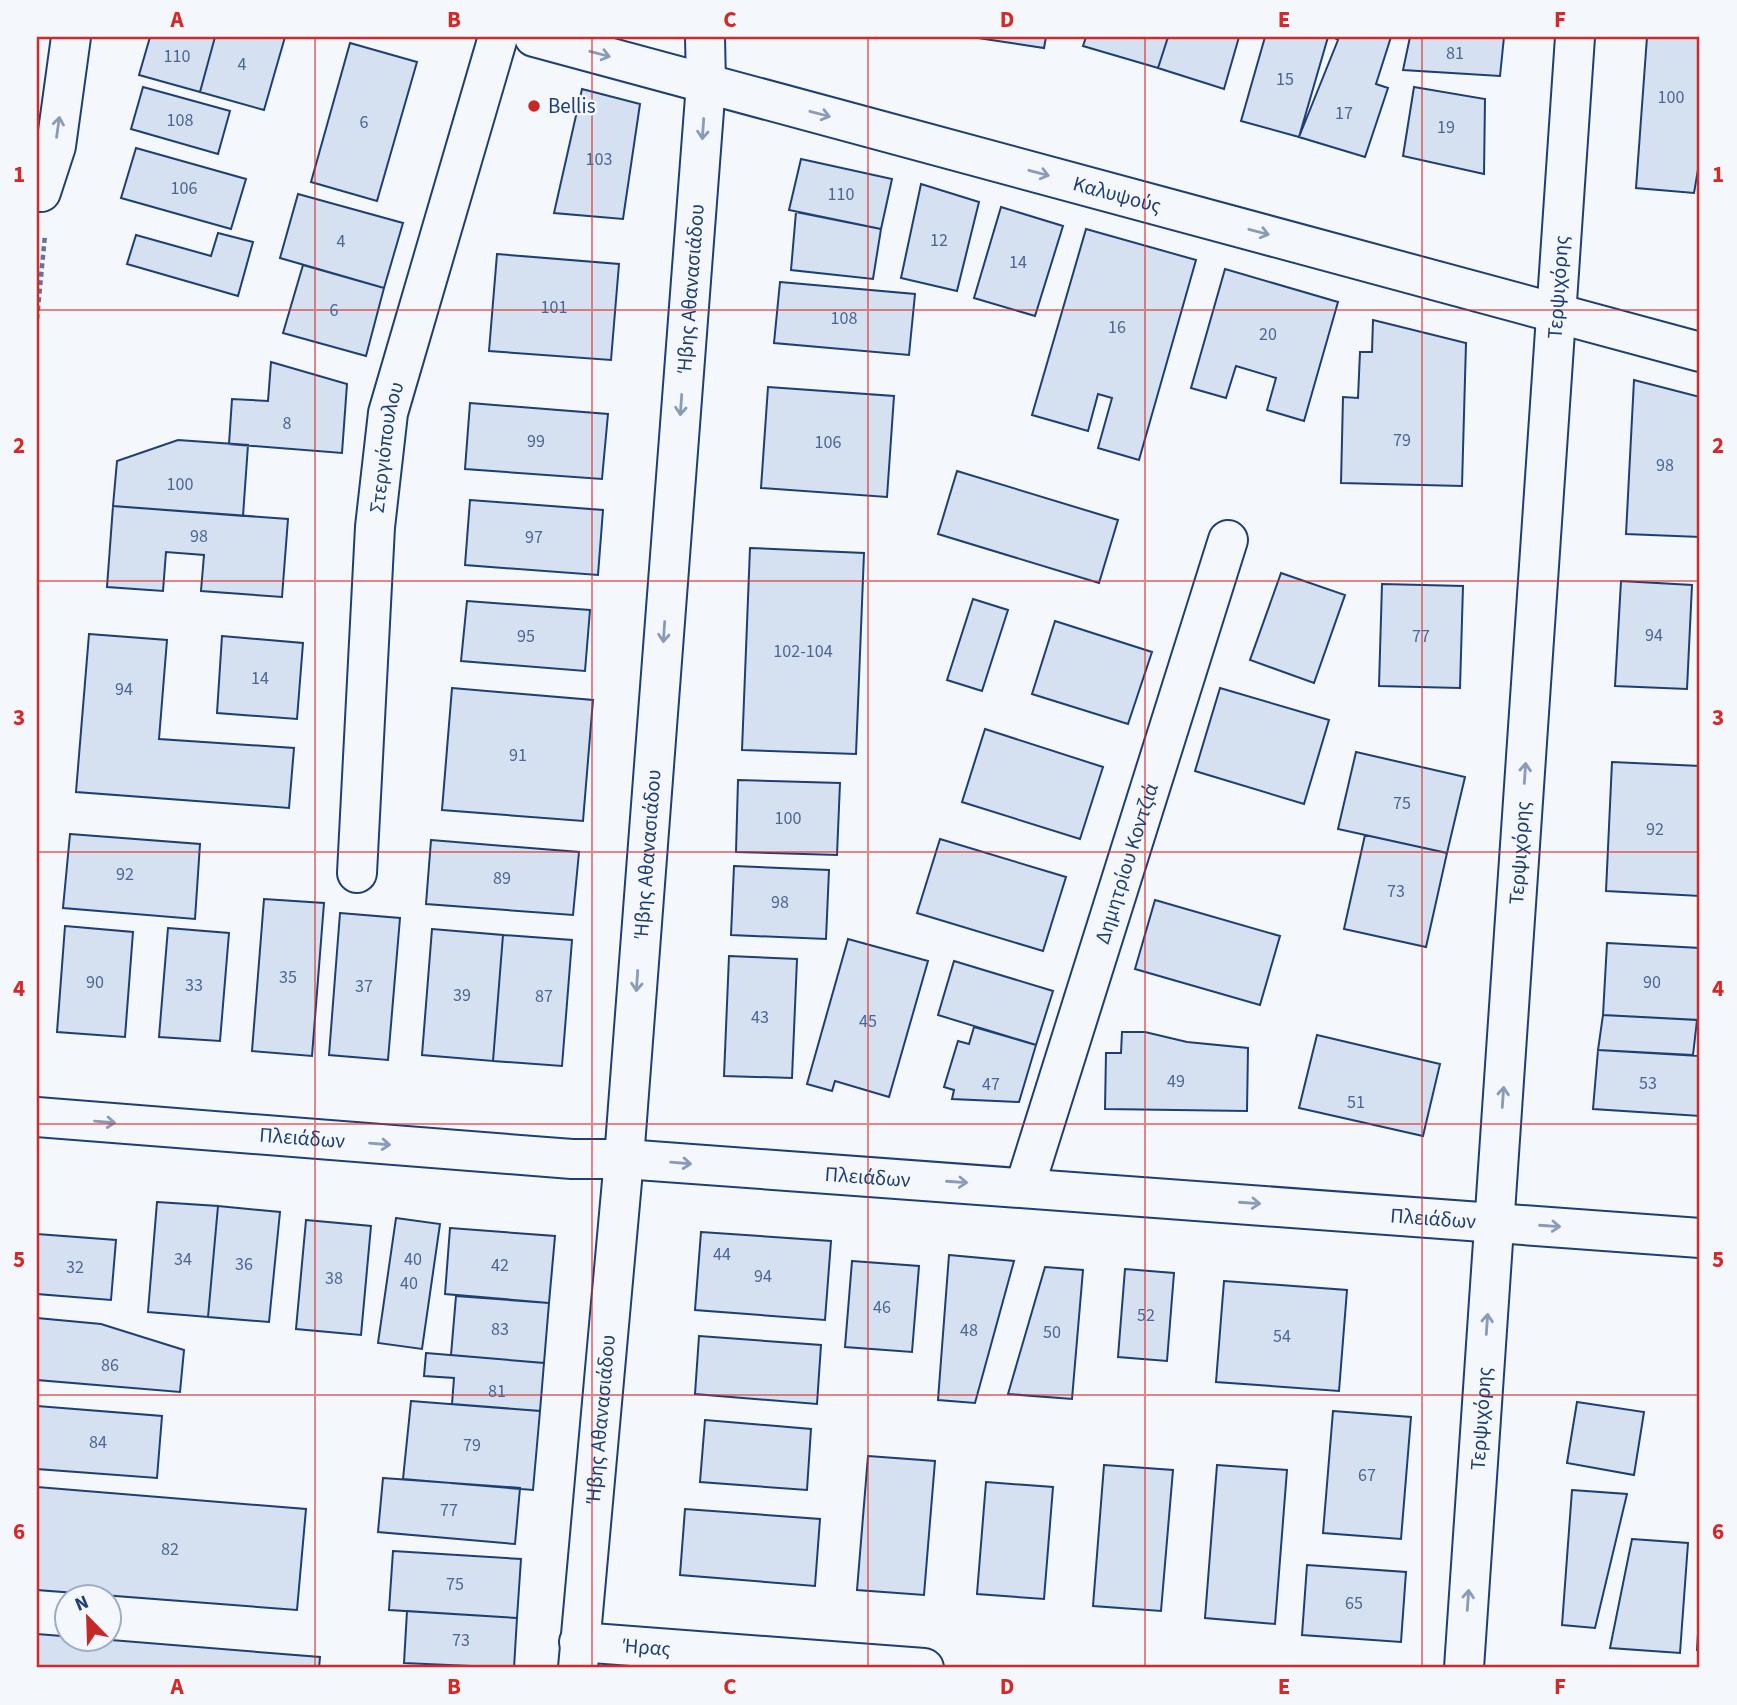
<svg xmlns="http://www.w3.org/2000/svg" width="1737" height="1705" viewBox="0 0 1737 1705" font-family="'Source Sans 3',sans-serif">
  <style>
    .building { fill: #d5e0f0; stroke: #1d3f73; stroke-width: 2 }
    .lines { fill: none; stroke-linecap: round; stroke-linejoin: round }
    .minor-casing { stroke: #1d3f73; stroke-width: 42 }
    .path { stroke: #5e769c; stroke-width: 4.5; stroke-dasharray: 5 3.5; stroke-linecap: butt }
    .minor { stroke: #f4f7fb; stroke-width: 38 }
    .oneway { stroke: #889bb7 }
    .grid { fill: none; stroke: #d62828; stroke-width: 2; stroke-opacity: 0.55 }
    .poi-dot { fill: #c62828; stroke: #f4f7fb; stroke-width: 2.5 }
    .labels { text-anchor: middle; stroke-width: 5; stroke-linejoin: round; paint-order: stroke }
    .number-label { font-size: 18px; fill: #4b6792 }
    .poi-label { font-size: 21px; fill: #1d3f73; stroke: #f4f7fb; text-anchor: start }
    .street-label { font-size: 21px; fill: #1d3f73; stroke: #f4f7fb }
    .neatline { fill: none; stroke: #d62828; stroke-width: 2.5 }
    .grid-label { font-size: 23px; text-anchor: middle; font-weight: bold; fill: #d62828 }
  </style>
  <rect width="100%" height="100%" fill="#f4f7fb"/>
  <path class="building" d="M 150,37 L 215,37 L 200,92 L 139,75 Z
    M 215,37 L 285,37 L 264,110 L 200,92 Z
    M 971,37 L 1046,37 L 1044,48 Z
    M 1086,37 L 1168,37 L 1158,68 L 1083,46 Z
    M 1168,37 L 1239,37 L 1224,89 L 1158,68 Z
    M 1265,37 L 1328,37 L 1299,137 L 1241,121 Z
    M 1333,37 L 1391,37 L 1376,84 L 1388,88 L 1365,157 L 1299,137 L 1338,40 Z
    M 1410,37 L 1504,37 L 1500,76 L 1403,70 Z
    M 1647,37 L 1700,37 L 1700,158 L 1694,193 L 1636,188 Z
    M 350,43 L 417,62 L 377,201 L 311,182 Z
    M 143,87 L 230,111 L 218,154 L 131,129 Z
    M 1414,87 L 1485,99 L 1484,174 L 1403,156 Z
    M 582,89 L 640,104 L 623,219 L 554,213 Z
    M 136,148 L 246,179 L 231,229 L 121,198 Z
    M 801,159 L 892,179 L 881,229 L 789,210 Z
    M 921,184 L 979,202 L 957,291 L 901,278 Z
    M 298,194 L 403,223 L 384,288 L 280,258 Z
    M 1001,207 L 1063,226 L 1035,316 L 974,298 Z
    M 796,212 L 881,229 L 873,279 L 791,270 Z
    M 1086,229 L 1196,260 L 1139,460 L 1098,448 L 1112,398 L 1098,394 L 1088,431 L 1032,415 Z
    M 218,233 L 253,242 L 238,296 L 127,264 L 136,235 L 211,256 Z
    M 497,254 L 619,264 L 611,360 L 489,351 Z
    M 303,265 L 384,288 L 366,356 L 283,333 Z
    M 1225,269 L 1338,302 L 1304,421 L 1267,410 L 1276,378 L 1236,366 L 1226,398 L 1191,388 Z
    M 780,282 L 915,294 L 909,355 L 774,343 Z
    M 1373,320 L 1466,343 L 1462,486 L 1341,483 L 1343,397 L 1358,398 L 1360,352 L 1372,352 Z
    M 271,362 L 347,384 L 342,453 L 229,444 L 232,399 L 268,401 Z
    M 1634,380 L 1700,397 L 1700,537 L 1626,534 Z
    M 768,387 L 894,396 L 887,497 L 761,488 Z
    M 470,403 L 608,414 L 602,479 L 465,469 Z
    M 178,440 L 248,445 L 243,516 L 113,506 L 117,461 Z
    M 957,471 L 1118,520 L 1099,583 L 938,534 Z
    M 470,500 L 603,510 L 598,575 L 465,565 Z
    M 113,506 L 288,519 L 282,597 L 201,591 L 204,555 L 166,552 L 163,591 L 107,587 Z
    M 750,548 L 864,553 L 856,754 L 742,750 Z
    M 1281,573 L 1345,595 L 1314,683 L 1250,660 Z
    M 1621,581 L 1692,585 L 1687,689 L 1615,686 Z
    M 1382,584 L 1463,586 L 1460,688 L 1379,686 Z
    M 973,599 L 1008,610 L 982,691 L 947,680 Z
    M 467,601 L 590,610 L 585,671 L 461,661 Z
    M 1055,621 L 1152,652 L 1128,724 L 1032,694 Z
    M 89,634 L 167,640 L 159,739 L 294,748 L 289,808 L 76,792 Z
    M 222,636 L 303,643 L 297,719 L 217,713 Z
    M 452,688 L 593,700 L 583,821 L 442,810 Z
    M 1220,688 L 1329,720 L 1304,804 L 1195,771 Z
    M 985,729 L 1103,767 L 1080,839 L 962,802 Z
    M 1356,752 L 1465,777 L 1447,853 L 1338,829 Z
    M 1612,762 L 1700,766 L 1700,896 L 1606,891 Z
    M 738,780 L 840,783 L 837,855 L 736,852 Z
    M 70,834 L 200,844 L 195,919 L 63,908 Z
    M 1365,835 L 1447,853 L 1426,947 L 1344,929 Z
    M 940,839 L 1066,877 L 1043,951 L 917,913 Z
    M 431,840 L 579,852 L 573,915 L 426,904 Z
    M 734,866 L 829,870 L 826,939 L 731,935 Z
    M 264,899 L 324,903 L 312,1056 L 252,1051 Z
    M 1155,900 L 1280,936 L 1260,1005 L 1135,969 Z
    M 340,913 L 400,918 L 388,1060 L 329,1055 Z
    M 65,926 L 133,932 L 125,1037 L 57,1032 Z
    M 168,928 L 229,933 L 220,1041 L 159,1037 Z
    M 432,929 L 503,935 L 493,1061 L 422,1055 Z
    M 503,935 L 572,940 L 562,1066 L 493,1061 Z
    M 848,939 L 928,961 L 889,1097 L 835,1081 L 832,1091 L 807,1084 Z
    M 1607,943 L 1700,948 L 1700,1020 L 1603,1015 Z
    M 729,956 L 797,959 L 792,1078 L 724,1076 Z
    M 954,961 L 1053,991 L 1036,1045 L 938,1015 Z
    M 1603,1015 L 1697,1020 L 1693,1055 L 1598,1050 Z
    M 974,1027 L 1036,1045 L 1019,1102 L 952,1099 L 954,1090 L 944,1087 L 958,1041 L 969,1044 Z
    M 1122,1032 L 1145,1032 L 1187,1042 L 1248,1048 L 1247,1111 L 1105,1109 L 1106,1053 L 1121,1053 Z
    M 1317,1035 L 1440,1064 L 1423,1136 L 1299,1108 Z
    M 1598,1050 L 1700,1056 L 1700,1116 L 1593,1109 Z
    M 157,1202 L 218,1206 L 208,1317 L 148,1312 Z
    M 218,1206 L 280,1212 L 269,1322 L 208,1317 Z
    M 396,1218 L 440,1224 L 422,1349 L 378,1343 Z
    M 306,1220 L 371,1226 L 361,1335 L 296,1329 Z
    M 450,1228 L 555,1236 L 549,1303 L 445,1294 Z
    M 701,1232 L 831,1241 L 825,1320 L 695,1310 Z
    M 37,1234 L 116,1240 L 111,1300 L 37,1294 Z
    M 949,1255 L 1014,1261 L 975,1403 L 938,1400 Z
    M 852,1261 L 919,1266 L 912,1352 L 845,1347 Z
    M 1045,1267 L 1083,1270 L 1072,1399 L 1008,1394 Z
    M 1125,1269 L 1174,1273 L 1167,1361 L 1118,1357 Z
    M 1224,1281 L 1347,1290 L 1339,1391 L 1216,1382 Z
    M 456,1296 L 549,1303 L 544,1363 L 451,1355 Z
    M 37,1318 L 101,1324 L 184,1350 L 180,1392 L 37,1380 Z
    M 699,1336 L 821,1345 L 817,1404 L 695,1394 Z
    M 426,1353 L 544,1363 L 540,1411 L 452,1404 L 454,1378 L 424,1376 Z
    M 411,1401 L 540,1411 L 533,1490 L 403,1479 Z
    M 1577,1402 L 1644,1412 L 1634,1475 L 1567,1463 Z
    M 37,1406 L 162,1416 L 157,1478 L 37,1469 Z
    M 1333,1411 L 1411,1417 L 1401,1539 L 1323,1533 Z
    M 705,1420 L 811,1429 L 807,1490 L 700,1482 Z
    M 868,1456 L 935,1461 L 924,1595 L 857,1590 Z
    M 1104,1465 L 1173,1470 L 1161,1611 L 1093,1606 Z
    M 1217,1465 L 1287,1470 L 1275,1624 L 1205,1618 Z
    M 383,1478 L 520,1488 L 515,1544 L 378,1532 Z
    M 986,1482 L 1053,1487 L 1044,1599 L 977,1594 Z
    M 37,1487 L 306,1509 L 297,1610 L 37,1590 Z
    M 1572,1490 L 1627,1494 L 1595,1628 L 1562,1625 Z
    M 685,1509 L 820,1519 L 815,1586 L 680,1575 Z
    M 1632,1539 L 1688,1543 L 1680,1653 L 1610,1648 Z
    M 393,1551 L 521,1559 L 517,1618 L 389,1610 Z
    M 1307,1565 L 1406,1572 L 1401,1642 L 1302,1635 Z
    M 1700,1602 L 1700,1650 L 1697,1650 Z
    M 407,1611 L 517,1618 L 514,1668 L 404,1663 Z
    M 37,1634 L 320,1657 L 319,1668 L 37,1668 Z"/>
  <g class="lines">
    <g class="minor-casing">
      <g id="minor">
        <path id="s1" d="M 534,37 L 1700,352"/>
        <path d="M 37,192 L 41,192 L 56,146 L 71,37"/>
        <path id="s2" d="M 357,873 L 375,527 L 388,413 L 498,37"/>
        <path id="s3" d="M 37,1117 L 572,1159 L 624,1159 L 1700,1238"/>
        <path id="s4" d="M 1025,1186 L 1228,540"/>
        <path id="s5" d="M 579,1642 L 924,1668"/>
        <path id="s6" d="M 578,1668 L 624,1159 L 706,84 L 705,37"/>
        <path id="s7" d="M 1464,1668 L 1575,37"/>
      </g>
    </g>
    <path class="path" d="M 37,319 L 45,235"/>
    <use href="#minor" class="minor"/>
  </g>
  <defs><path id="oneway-shaft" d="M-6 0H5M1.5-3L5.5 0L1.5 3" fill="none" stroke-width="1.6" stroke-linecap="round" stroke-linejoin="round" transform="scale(1.75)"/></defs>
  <g class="oneway">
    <use href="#oneway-shaft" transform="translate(600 54) rotate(15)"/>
    <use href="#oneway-shaft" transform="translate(820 114) rotate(15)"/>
    <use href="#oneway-shaft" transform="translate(58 127) rotate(-82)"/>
    <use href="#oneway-shaft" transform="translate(703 129) rotate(94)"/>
    <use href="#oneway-shaft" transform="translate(1039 173) rotate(15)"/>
    <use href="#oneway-shaft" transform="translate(1259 232) rotate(15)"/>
    <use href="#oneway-shaft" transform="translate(681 405) rotate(94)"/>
    <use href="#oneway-shaft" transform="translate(664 632) rotate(94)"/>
    <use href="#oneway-shaft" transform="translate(1525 773) rotate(-86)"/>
    <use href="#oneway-shaft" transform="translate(637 981) rotate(94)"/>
    <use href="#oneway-shaft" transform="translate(1503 1097) rotate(-86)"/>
    <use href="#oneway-shaft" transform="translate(105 1122) rotate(5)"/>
    <use href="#oneway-shaft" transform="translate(380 1144) rotate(5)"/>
    <use href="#oneway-shaft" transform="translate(681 1163) rotate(5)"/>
    <use href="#oneway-shaft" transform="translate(957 1182) rotate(4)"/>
    <use href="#oneway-shaft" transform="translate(1250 1203) rotate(4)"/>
    <use href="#oneway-shaft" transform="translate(1550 1226) rotate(4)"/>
    <use href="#oneway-shaft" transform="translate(1487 1324) rotate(-86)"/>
    <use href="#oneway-shaft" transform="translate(1468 1600) rotate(-86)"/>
  </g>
  <path class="grid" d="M 315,37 L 315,1668M 592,37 L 592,1668M 868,37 L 868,1668M 1145,37 L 1145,1668M 1422,37 L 1422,1668M 37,310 L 1700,310M 37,581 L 1700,581M 37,852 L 1700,852M 37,1124 L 1700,1124M 37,1395 L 1700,1395"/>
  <circle class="poi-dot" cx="534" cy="106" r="7"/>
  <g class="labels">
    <g class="number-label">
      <text x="1455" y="59">81</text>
      <text x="177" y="62">110</text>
      <text x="242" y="70">4</text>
      <text x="1285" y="85">15</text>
      <text x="1671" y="103">100</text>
      <text x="1344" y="119">17</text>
      <text x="180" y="126">108</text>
      <text x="364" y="128">6</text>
      <text x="1446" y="133">19</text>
      <text x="599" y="165">103</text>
      <text x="184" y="194">106</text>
      <text x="841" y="200">110</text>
      <text x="939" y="246">12</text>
      <text x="341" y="247">4</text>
      <text x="1018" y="268">14</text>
      <text x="554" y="313">101</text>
      <text x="334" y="316">6</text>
      <text x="844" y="324">108</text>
      <text x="1117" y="333">16</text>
      <text x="1268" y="340">20</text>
      <text x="287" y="429">8</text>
      <text x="1402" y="446">79</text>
      <text x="536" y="447">99</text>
      <text x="828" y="448">106</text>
      <text x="1665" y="471">98</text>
      <text x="180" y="490">100</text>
      <text x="199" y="542">98</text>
      <text x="534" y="543">97</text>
      <text x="1654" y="641">94</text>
      <text x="526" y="642">95</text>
      <text x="1421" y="642">77</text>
      <text x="803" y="657">102-104</text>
      <text x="260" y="684">14</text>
      <text x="124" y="695">94</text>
      <text x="518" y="761">91</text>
      <text x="1402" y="809">75</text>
      <text x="788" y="824">100</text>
      <text x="1655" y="835">92</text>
      <text x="125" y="880">92</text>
      <text x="502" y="884">89</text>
      <text x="1396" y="897">73</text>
      <text x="780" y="908">98</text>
      <text x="288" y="983">35</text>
      <text x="95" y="988">90</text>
      <text x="1652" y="988">90</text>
      <text x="194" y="991">33</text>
      <text x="364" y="992">37</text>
      <text x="462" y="1001">39</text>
      <text x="544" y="1002">87</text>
      <text x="760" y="1023">43</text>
      <text x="868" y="1027">45</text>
      <text x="1176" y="1087">49</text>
      <text x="1648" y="1089">53</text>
      <text x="991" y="1090">47</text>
      <text x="1356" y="1108">51</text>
      <text x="722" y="1260">44</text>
      <text x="183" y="1265">34</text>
      <text x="413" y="1265">40</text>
      <text x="244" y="1270">36</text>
      <text x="500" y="1271">42</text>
      <text x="75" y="1273">32</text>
      <text x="763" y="1282">94</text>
      <text x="334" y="1284">38</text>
      <text x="409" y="1289">40</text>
      <text x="882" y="1313">46</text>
      <text x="1146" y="1321">52</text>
      <text x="500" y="1335">83</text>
      <text x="969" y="1336">48</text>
      <text x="1052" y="1338">50</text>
      <text x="1282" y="1342">54</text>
      <text x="110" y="1371">86</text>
      <text x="497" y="1397">81</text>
      <text x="98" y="1448">84</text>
      <text x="472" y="1451">79</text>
      <text x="1367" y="1481">67</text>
      <text x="449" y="1516">77</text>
      <text x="170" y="1555">82</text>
      <text x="455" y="1590">75</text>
      <text x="1354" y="1609">65</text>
      <text x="461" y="1646">73</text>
    </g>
    <g class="poi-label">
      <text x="548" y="113">Bellis</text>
    </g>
    <g class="street-label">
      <text dy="7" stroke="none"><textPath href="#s1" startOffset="604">Καλυψούς</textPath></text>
      <text dy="7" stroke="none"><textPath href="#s7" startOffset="1384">Τερψιχόρης</textPath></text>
      <text dy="7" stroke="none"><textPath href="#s6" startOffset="1384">Ήβης Αθανασιάδου</textPath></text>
      <text dy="7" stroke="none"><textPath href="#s2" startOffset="427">Στεργιόπουλου</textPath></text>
      <text dy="7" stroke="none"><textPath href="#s6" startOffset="817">Ήβης Αθανασιάδου</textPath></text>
      <text dy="7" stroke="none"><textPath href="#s7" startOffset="817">Τερψιχόρης</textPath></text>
      <text dy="7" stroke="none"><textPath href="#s4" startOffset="338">Δημητρίου Κοντζιά</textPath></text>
      <text dy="7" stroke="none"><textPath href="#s3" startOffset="266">Πλειάδων</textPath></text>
      <text dy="7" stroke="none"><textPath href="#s3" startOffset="833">Πλειάδων</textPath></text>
      <text dy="7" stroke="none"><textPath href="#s3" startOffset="1400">Πλειάδων</textPath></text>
      <text dy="7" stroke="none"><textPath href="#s6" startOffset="250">Ήβης Αθανασιάδου</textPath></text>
      <text dy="7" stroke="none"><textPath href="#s7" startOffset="250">Τερψιχόρης</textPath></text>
      <text dy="7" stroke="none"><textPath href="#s5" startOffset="68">Ήρας</textPath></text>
    </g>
  </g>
  <rect width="1737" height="1705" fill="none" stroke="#f4f7fb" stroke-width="77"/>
  <g transform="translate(88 1618) rotate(337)"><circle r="33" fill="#f4f7fb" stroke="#9eadc5" stroke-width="2"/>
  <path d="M0-5L12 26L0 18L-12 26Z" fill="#c62828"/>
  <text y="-10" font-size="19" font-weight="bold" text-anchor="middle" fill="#1d3f73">N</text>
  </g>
  <rect x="38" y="38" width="1660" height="1628" class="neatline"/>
  <g class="grid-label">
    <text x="177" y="27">A</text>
    <text x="454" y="27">B</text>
    <text x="730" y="27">C</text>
    <text x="1007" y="27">D</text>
    <text x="1284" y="27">E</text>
    <text x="1560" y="27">F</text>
    <text x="19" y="182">1</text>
    <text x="1718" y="182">1</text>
    <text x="19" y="453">2</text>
    <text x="1718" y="453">2</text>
    <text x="19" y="725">3</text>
    <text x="1718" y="725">3</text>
    <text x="19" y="996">4</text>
    <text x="1718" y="996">4</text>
    <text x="19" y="1267">5</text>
    <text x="1718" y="1267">5</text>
    <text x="19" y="1539">6</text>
    <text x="1718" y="1539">6</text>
    <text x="177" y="1694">A</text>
    <text x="454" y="1694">B</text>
    <text x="730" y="1694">C</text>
    <text x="1007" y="1694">D</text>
    <text x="1284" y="1694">E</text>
    <text x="1560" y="1694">F</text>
  </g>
</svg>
